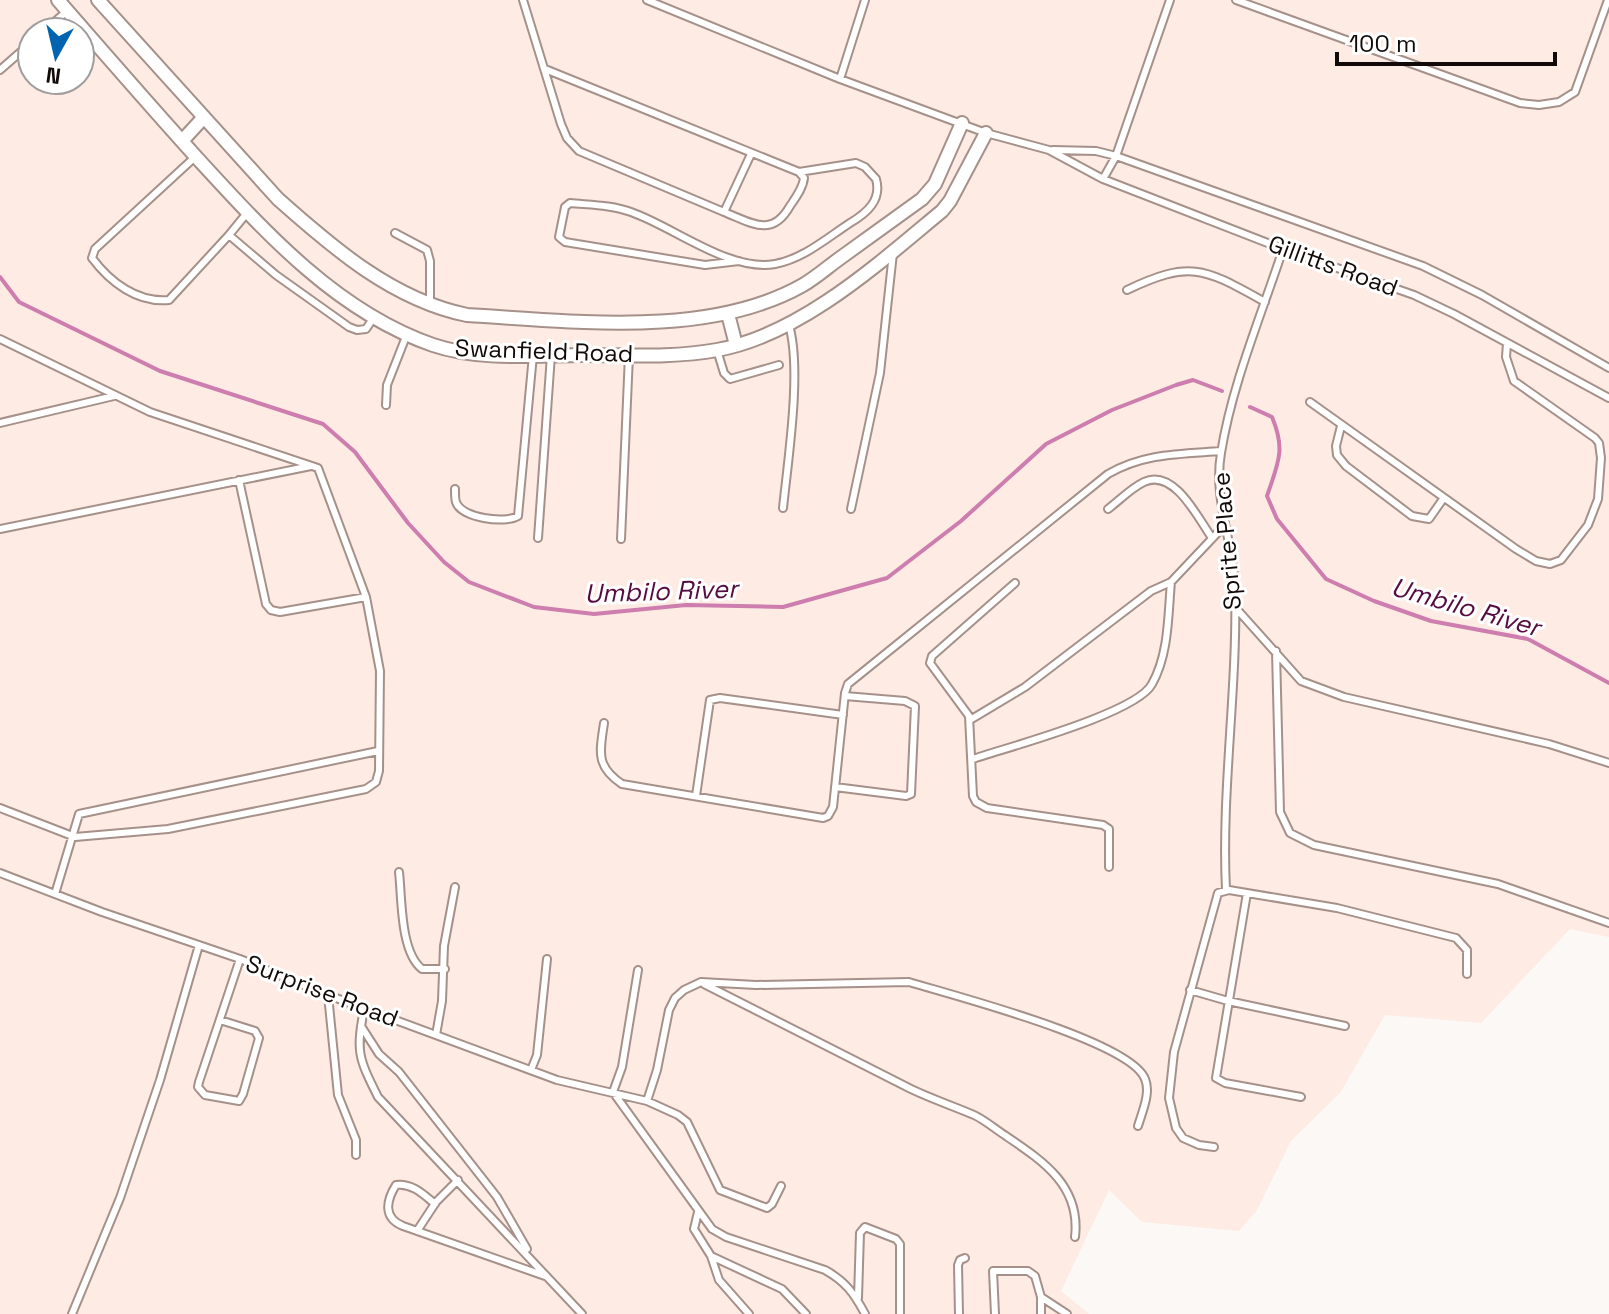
<svg xmlns="http://www.w3.org/2000/svg" width="1609" height="1314" viewBox="0 0 1609 1314" font-family="'Space Grotesk',sans-serif">
  <style>
    .built { fill: #fdebe4; fill-rule: evenodd }
    .lines { fill: none; stroke-linecap: round; stroke-linejoin: round }
    .stream { stroke: #cd7dae; stroke-width: 4 }
    .lane-casing { stroke: #a59189; stroke-width: 10 }
    .street-casing { stroke: #a59189; stroke-width: 16 }
    .lane { stroke: #fff; stroke-width: 6 }
    .street { stroke: #fff; stroke-width: 12 }
    .labels { text-anchor: middle; stroke-width: 6; stroke-linejoin: round; paint-order: stroke }
    .street-label { font-size: 24px; fill: #110a08; stroke: #fff }
    .water-label { font-size: 26px; font-style: italic; fill: #550c40; stroke: #fff }
  </style>
  <rect width="100%" height="100%" fill="#fcf8f6"/>
  <path class="built" d="M 0,0 L 1609,0 L 1609,937 L 1570,929 L 1481,1023 L 1385,1015 L 1340,1093 L 1291,1141 L 1257,1210 L 1239,1231 L 1142,1222 L 1109,1190 L 1061,1291 L 1089,1314 L 0,1314 ZM 32,32 L 80,32 L 80,80 L 32,80 Z"/>
  <g class="lines">
    <path class="stream" d="M 0,277 L 19,302 L 160,371 L 323,424 L 355,452 L 408,523 L 444,562 L 469,582 L 534,607 L 594,614 L 686,605 L 783,607 L 887,578 L 961,521 L 1046,444 L 1112,410 L 1176,385 L 1193,380 L 1222,391
      M 1250,407 L 1272,417 C 1286,450 1278,463 1267,496 L 1277,519 L 1326,579 L 1374,601 L 1431,621 L 1528,639 L 1609,683"/>
    <g class="lane-casing">
      <path id="lane" d="M 523,0 L 561,124 L 567,138 L 579,151 L 724,212 L 751,154
        M 647,0 L 840,79 L 986,133 L 1049,150 L 1103,179 L 1283,249 L 1414,295 L 1454,314 L 1609,398
        M 1236,0 L 1520,103 L 1539,105 L 1559,102 L 1575,92 L 1608,0
        M 43,32 L 67,11
        M 545,69 L 799,172 L 804,178 C 803,188 796,197 790,206 C 772,238 752,223 724,212
        M 0,70 L 32,42
        M 840,79 L 865,0
        M 1053,150 L 1096,151 L 1116,156 L 1423,266 L 1482,295 L 1609,368
        M 195,157 L 95,249 L 92,258 C 110,282 137,303 169,300 L 229,235 L 276,275 L 349,327 L 357,330 L 366,329 L 374,317
        M 1103,179 L 1116,156 L 1170,0
        M 395,233 L 427,250 L 430,261 L 430,305
        M 229,235 L 247,213
        M 739,261 L 705,265 L 565,242 L 559,237 L 565,207 L 570,203 C 591,205 612,205 631,212 C 674,227 729,272 775,264 C 803,259 827,238 850,223 C 867,213 882,200 876,179 L 865,167 L 856,163 L 799,172
        M 1127,290 C 1192,259 1205,269 1265,302
        M 0,339 L 150,412 L 318,468 L 366,597 L 380,671 L 379,771 L 376,782 L 366,789 L 168,829 L 75,837 L 0,808
        M 717,350 L 724,373 L 730,379 L 779,365
        M 1310,402 L 1516,549 L 1536,561 L 1550,564 L 1561,560 L 1588,525 L 1598,499 L 1601,458 L 1599,443 L 1595,438 L 1514,381 L 1506,357 L 1507,343
        M 386,405 L 387,385 L 407,334
        M 0,423 L 114,396
        M 1341,426 L 1336,446 L 1337,455 L 1346,466 L 1412,516 L 1429,519 L 1443,499
        M 239,480 L 266,604 L 271,610 L 280,612 L 366,597
        M 455,489 C 455,491 455,500 456,502 C 461,518 505,524 518,516 L 533,355
        M 783,508 C 788,459 802,370 789,325
        M 851,509 L 880,373 L 893,253
        M 1108,509 C 1120,500 1131,488 1144,482 C 1174,468 1198,518 1212,538
        M 0,529 L 311,466
        M 538,538 L 551,355
        M 621,539 L 629,355
        M 1015,583 L 932,656 L 930,663 L 969,716 L 973,796 L 976,802 L 987,808 L 1103,825 L 1109,829 L 1109,867
        M 1234,606 L 1301,681 L 1344,697 L 1549,744 L 1609,763
        M 1276,651 L 1280,812 L 1290,833 L 1314,845 L 1498,884 L 1609,923
        M 970,720 L 1025,687 L 1151,591 L 1171,582 L 1224,526
        M 604,723 C 600,751 595,766 622,784 L 823,818 L 828,816 L 833,807 L 845,693 L 848,684 L 1108,474 C 1144,453 1181,454 1221,451
        M 973,759 C 1008,747 1137,713 1152,684 C 1169,654 1168,615 1171,582
        M 835,787 L 906,796 L 911,794 L 915,706 L 905,701 L 845,696
        M 696,796 L 710,700 L 720,698 L 843,715
        M 399,872 C 402,898 400,952 422,969 L 445,969
        M 0,873 L 102,912 L 240,959 L 328,995 L 557,1080 L 647,1101 L 678,1115 L 687,1122 L 720,1190 L 767,1208 L 772,1204 L 781,1186
        M 1226,890 C 1221,789 1238,687 1235,586 C 1233,541 1213,499 1221,453 C 1232,384 1261,316 1283,249
        M 1247,893 L 1216,1078 L 1225,1083 L 1301,1097
        M 55,894 L 79,814 L 378,751
        M 638,970 L 622,1067 L 613,1092 L 712,1229 L 726,1237 L 825,1270 C 845,1281 854,1293 865,1314
        M 704,984 L 911,1089 C 932,1099 953,1106 974,1115 C 985,1120 995,1129 1006,1136 C 1043,1161 1081,1186 1075,1237
        M 1190,990 L 1228,1001 L 1345,1026
        M 328,995 L 338,1095 L 356,1140 L 356,1155
        M 364,1009 C 356,1052 358,1057 378,1097 L 582,1314
        M 220,1020 L 255,1031 L 259,1038 L 243,1094 L 239,1101 L 205,1095 L 198,1087 L 199,1082 L 240,959
        M 361,1026 L 379,1054 L 399,1072 L 497,1197 L 527,1249
        M 436,1035 L 442,1001 L 444,946 L 455,887
        M 531,1070 L 537,1055 L 547,959
        M 647,1101 L 657,1070 L 669,1010 L 675,998 L 684,990 L 701,982 L 756,985 L 909,982 C 951,995 1131,1041 1145,1079 C 1151,1093 1142,1112 1138,1126
        M 1214,1147 L 1199,1145 L 1183,1138 L 1176,1128 L 1169,1098 L 1174,1052 L 1218,893 L 1229,890 L 1337,908 L 1456,938 L 1467,950 L 1467,974
        M 435,1204 C 423,1194 412,1183 396,1185 C 386,1201 383,1218 403,1226 L 545,1276
        M 698,1212 L 694,1229 L 711,1256 L 719,1280 L 749,1314
        M 417,1231 L 436,1202 L 458,1180
        M 711,1256 L 782,1289 L 806,1314
        M 1041,1297 L 1067,1314
        M 858,1298 L 860,1233 L 865,1227 L 896,1239 L 900,1244 L 900,1314
        M 72,1314 L 120,1198 L 160,1080 L 199,945
        M 959,1314 L 958,1265 L 960,1260 L 965,1258
        M 995,1314 L 993,1271 L 1028,1271 L 1035,1276 L 1041,1297 L 1041,1314"/>
    </g>
    <g class="street-casing">
      <path id="street" d="M 58,0 C 104,53 151,107 198,159 C 265,232 337,312 433,345 C 480,361 536,355 584,355 C 627,355 674,358 717,350 C 800,335 878,264 942,211 L 950,201 L 986,133
        M 98,0 L 278,199 C 333,248 393,300 467,315 C 573,321 708,339 803,285 C 817,277 830,265 843,256 C 869,237 896,218 922,199 L 935,184 L 962,123
        M 182,141 L 204,117
        M 728,314 L 736,345"/>
    </g>
    <use href="#lane" class="lane"/>
    <use href="#street" class="street"/>
  </g>
  <g class="labels">
    <g class="street-label">
      <text transform="translate(1333 266) rotate(20)" y="8">Gillitts Road</text>
      <text transform="translate(544 351) rotate(2)" y="8">Swanfield Road</text>
      <text transform="translate(1227 541) rotate(-95)" y="8">Sprite Place</text>
      <text transform="translate(322 991) rotate(21)" y="8">Surprise Road</text>
    </g>
    <g class="water-label">
      <text transform="translate(661 591) rotate(-2)" y="9">Umbilo River</text>
      <text transform="translate(1466 607) rotate(16)" y="9">Umbilo River</text>
    </g>
  </g>
  <g transform="translate(56 56) rotate(188)"><circle r="38" fill="#ffffff" stroke="#a09d9c" stroke-width="2"/>
  <path d="M0-6L14 30L0 20L-14 30Z" fill="#0064b0"/>
  <text y="-12" font-size="22" font-weight="bold" text-anchor="middle" fill="#110a08">N</text>
  </g>
  <path d="M1337 52v12h218v-12" fill="none" stroke="#110a08" stroke-width="4"/>
  <text x="1349" y="52" font-size="24" fill="#110a08" stroke="#ffffff" stroke-width="6" paint-order="stroke">100 m</text>
</svg>
